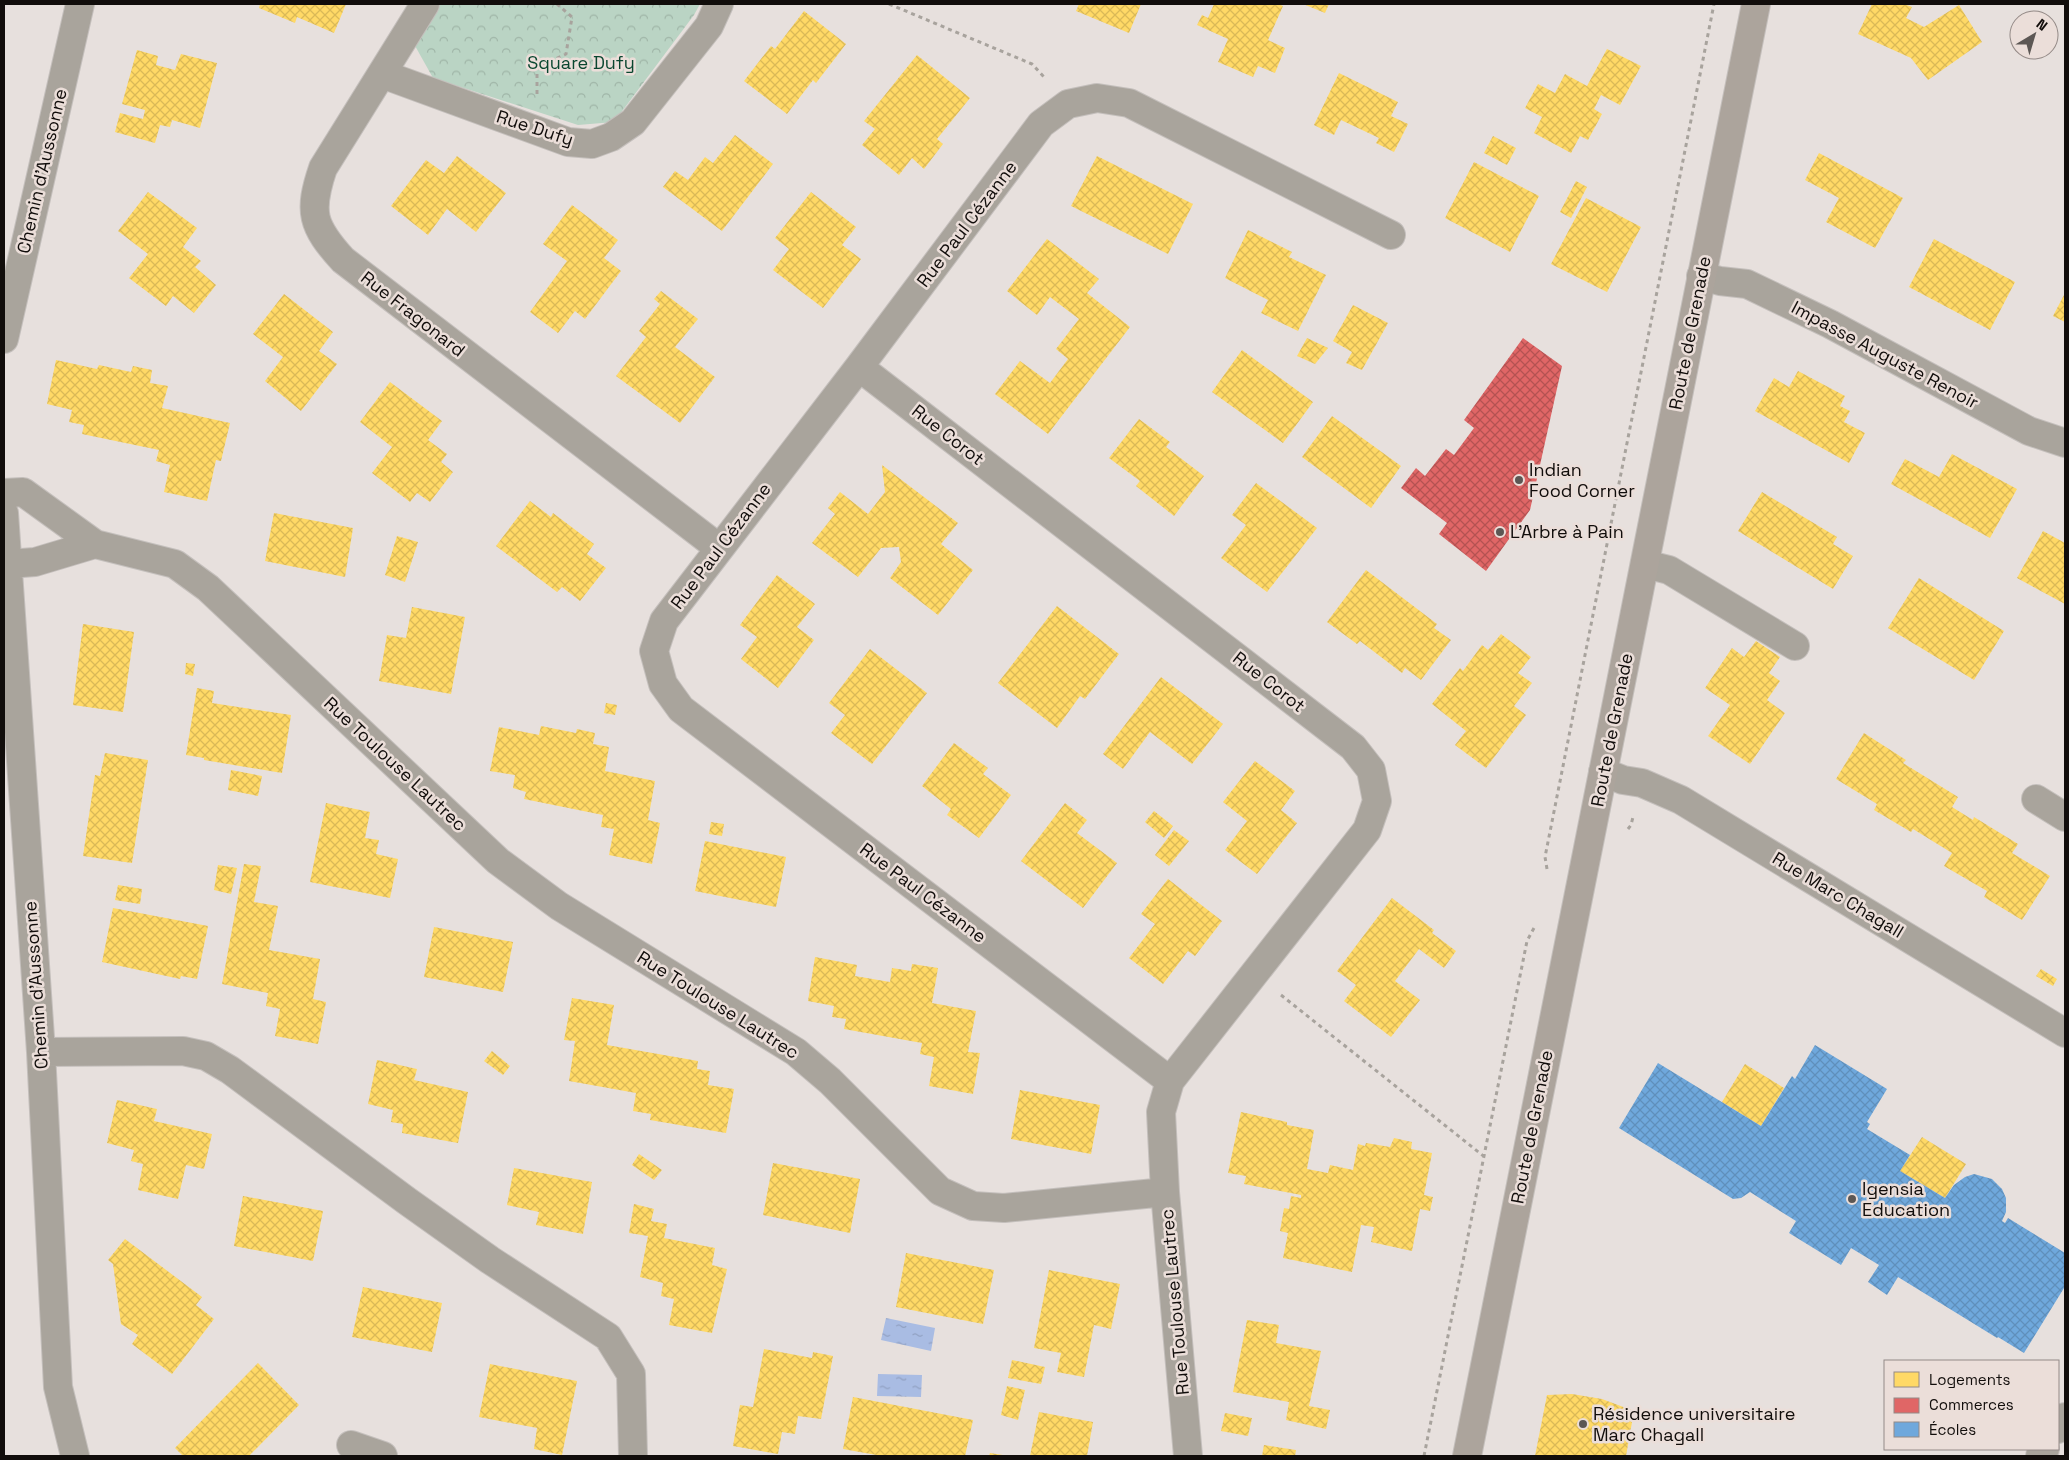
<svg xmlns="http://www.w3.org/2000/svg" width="2069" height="1460" viewBox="0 0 2069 1460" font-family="'Space Grotesk',sans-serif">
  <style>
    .forest { fill: url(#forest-crowns) }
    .water { fill: url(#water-ripples) }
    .homes { fill: url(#homes-cross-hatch) }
    .shops { fill: url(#shops-cross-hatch) }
    .schools { fill: url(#schools-cross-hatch) }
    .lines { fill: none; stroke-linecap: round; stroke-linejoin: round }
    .minor-casing { stroke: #c4bfbc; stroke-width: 30 }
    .major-casing { stroke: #c4bfbc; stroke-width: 30 }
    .path { stroke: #a8a39d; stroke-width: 3; stroke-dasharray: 4 4; stroke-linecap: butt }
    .minor { stroke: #a9a49c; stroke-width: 28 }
    .major { stroke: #aca49c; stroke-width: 28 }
    .poi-dot { fill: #5c5754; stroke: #ebded9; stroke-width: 2 }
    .labels { text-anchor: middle; stroke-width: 5; stroke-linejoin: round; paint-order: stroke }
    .park-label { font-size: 18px; fill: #09462f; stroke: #ebded9 }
    .street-label { font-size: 18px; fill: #110d0b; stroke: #ebded9 }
    .poi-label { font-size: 18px; fill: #110d0b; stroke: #ebded9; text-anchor: start }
  </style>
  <defs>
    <pattern id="forest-crowns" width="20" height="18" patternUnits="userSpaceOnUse" patternTransform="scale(1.25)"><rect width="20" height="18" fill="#bad4c4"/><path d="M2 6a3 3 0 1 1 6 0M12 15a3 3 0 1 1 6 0" fill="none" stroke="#9fb5a7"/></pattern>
    <pattern id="water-ripples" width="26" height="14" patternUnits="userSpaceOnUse" patternTransform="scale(1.25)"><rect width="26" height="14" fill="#a9bce3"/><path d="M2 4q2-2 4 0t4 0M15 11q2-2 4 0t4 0" fill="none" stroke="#90a0c1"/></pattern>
    <pattern id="homes-cross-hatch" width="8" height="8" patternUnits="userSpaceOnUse" patternTransform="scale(1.25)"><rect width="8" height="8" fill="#ffd966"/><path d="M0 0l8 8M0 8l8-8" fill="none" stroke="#dab957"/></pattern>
    <pattern id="shops-cross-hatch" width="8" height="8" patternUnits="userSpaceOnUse" patternTransform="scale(1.25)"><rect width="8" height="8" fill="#e06666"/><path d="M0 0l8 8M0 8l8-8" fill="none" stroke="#b45252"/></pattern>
    <pattern id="schools-cross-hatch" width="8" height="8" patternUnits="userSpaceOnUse" patternTransform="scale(1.25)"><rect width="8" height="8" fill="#6fa8dc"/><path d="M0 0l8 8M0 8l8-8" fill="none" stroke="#5f8fbb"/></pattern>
  </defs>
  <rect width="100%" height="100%" fill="#e7e0dd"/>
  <path class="forest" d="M 439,4 L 700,4 L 694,15 L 614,122 L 578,125 L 433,78 L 414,44 Z"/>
  <path class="water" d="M 886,1318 L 935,1328 L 931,1351 L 881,1340 Z
    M 878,1374 L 922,1375 L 921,1397 L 877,1396 Z"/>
  <path class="homes" d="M 260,4 L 346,4 L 334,33 L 297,17 L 295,23 L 259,8 Z
    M 1079,4 L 1141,4 L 1129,33 L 1076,11 Z
    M 1214,4 L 1278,4 L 1283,6 L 1268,40 L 1285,48 L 1275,73 L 1258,66 L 1253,77 L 1218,62 L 1228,39 L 1197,25 L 1202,15 L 1208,18 Z
    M 1303,4 L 1329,4 L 1325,13 Z
    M 1872,4 L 1904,4 L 1912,7 L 1906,18 L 1924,27 L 1959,5 L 1982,42 L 1928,80 L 1911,58 L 1858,34 Z
    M 804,11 L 846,44 L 816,83 L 813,80 L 787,114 L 744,81 L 771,46 L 775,49 Z
    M 1607,49 L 1641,66 L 1620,105 L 1601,95 L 1594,109 L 1602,114 L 1588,140 L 1580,136 L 1571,153 L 1534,133 L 1542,117 L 1525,108 L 1538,84 L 1555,93 L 1565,74 L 1587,86 Z
    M 137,50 L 158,56 L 156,65 L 175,70 L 181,54 L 217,63 L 200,128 L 172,120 L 170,127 L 160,125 L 155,143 L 115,132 L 120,113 L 143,119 L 145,110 L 122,104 Z
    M 917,55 L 970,98 L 937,139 L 943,144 L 924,169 L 912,158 L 899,175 L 862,145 L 875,129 L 864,121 Z
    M 1339,73 L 1398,102 L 1391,116 L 1408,124 L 1394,152 L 1376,143 L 1379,138 L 1341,120 L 1334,135 L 1314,125 Z
    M 735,135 L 773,164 L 722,231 L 663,187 L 675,171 L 688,180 L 705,157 L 713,163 Z
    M 1493,136 L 1516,148 L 1507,165 L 1484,153 Z
    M 1819,153 L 1903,198 L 1875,248 L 1826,222 L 1839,198 L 1805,180 Z
    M 457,156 L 506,193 L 476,232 L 447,209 L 428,235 L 391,206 L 426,160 L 444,173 Z
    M 1097,156 L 1193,204 L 1168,254 L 1071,206 Z
    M 1474,162 L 1539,196 L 1510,252 L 1445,218 Z
    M 1576,181 L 1587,187 L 1571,218 L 1560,212 Z
    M 148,192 L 197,228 L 183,247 L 201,261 L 195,267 L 216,285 L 194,313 L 173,296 L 166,306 L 129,278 L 148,254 L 118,231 Z
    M 811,192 L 856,227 L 842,245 L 861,259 L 823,308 L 773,270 L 789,249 L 775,238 Z
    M 1586,198 L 1641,227 L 1607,292 L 1551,264 Z
    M 572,205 L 618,240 L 604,258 L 621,271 L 585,319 L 575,311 L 558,333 L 530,312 L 567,261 L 543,244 Z
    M 1248,230 L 1292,252 L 1289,257 L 1326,275 L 1298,331 L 1261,313 L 1268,300 L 1225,278 Z
    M 1047,239 L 1099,279 L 1087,293 L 1130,327 L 1048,434 L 995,394 L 1020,361 L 1050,383 L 1068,359 L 1056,349 L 1079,319 L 1050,297 L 1037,315 L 1007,291 Z
    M 1934,239 L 2015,282 L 1990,330 L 1909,287 Z
    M 661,291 L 698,319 L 675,347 L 715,377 L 680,423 L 616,376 L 646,337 L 639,331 L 660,304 L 654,299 Z
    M 2065,293 L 2065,322 L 2053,316 Z
    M 284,294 L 333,332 L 319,351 L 337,364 L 301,411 L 265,381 L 283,357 L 253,334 Z
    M 1353,305 L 1388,323 L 1362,370 L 1346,363 L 1352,352 L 1333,341 Z
    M 1307,338 L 1328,348 L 1315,364 L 1297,356 Z
    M 1242,350 L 1313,402 L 1283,443 L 1212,392 Z
    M 56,360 L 97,369 L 99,365 L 131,372 L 133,366 L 152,370 L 150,383 L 168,386 L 162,408 L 230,423 L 221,461 L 216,460 L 207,501 L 164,492 L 170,465 L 156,461 L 159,450 L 82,434 L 84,425 L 69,422 L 72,410 L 47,404 Z
    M 1798,371 L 1845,396 L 1840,406 L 1850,411 L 1844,422 L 1865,433 L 1849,463 L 1755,411 L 1774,378 L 1789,387 Z
    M 390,382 L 442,421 L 428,440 L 447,454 L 441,462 L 453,472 L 430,502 L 417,493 L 410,502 L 372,473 L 392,447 L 360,422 Z
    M 1332,416 L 1401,466 L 1371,508 L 1302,457 Z
    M 1139,419 L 1170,442 L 1166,447 L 1204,476 L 1174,516 L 1136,486 L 1140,481 L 1109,458 Z
    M 1952,454 L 2017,489 L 1990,538 L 1891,484 L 1905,459 L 1939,477 Z
    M 882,465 L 958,523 L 941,544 L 973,570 L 938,615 L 890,578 L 901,562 L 899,547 L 881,548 L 858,577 L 812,543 L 835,514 L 828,508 L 840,492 L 868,514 L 885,492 Z
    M 1256,483 L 1317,528 L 1267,592 L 1221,558 L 1246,525 L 1232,515 Z
    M 1762,492 L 1837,537 L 1833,544 L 1853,556 L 1833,589 L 1738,531 Z
    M 530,501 L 551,517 L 553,513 L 594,544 L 587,554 L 606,568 L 580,601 L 562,587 L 557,592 L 496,546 Z
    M 274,513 L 353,528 L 345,577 L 265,561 Z
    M 2043,531 L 2065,543 L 2065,604 L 2017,578 Z
    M 397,536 L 418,542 L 405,582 L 385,575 Z
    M 1366,570 L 1437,624 L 1434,628 L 1451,640 L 1421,680 L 1405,668 L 1402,673 L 1360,641 L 1357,644 L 1327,622 Z
    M 777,575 L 815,604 L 797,627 L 814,640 L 778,688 L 741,659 L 757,637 L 740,625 Z
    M 1919,578 L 2004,631 L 1974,680 L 1888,628 Z
    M 1057,606 L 1119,654 L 1085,699 L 1080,696 L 1057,728 L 998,683 Z
    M 412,607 L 465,617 L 451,694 L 379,681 L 387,635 L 406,638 Z
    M 83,624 L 134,632 L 123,712 L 73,705 Z
    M 1501,634 L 1531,657 L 1518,673 L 1532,683 L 1514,706 L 1526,715 L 1486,768 L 1455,745 L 1466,731 L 1432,704 L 1460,668 L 1463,671 L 1482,645 L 1488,650 Z
    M 1756,641 L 1780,657 L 1769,673 L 1780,681 L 1767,700 L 1785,713 L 1750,764 L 1708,736 L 1730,705 L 1705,688 L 1732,648 L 1744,657 Z
    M 870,649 L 927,693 L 872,764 L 831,733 L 845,715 L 829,703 Z
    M 186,663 L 195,664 L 193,676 L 185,674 Z
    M 1161,677 L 1223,724 L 1192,764 L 1150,732 L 1123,769 L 1103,754 Z
    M 197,688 L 214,691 L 212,703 L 291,715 L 282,773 L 204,760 L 204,758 L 186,755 Z
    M 606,703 L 617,705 L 615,715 L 604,713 Z
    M 541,726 L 576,733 L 577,729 L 595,733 L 593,744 L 609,747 L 605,771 L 655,781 L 648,820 L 660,823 L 652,864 L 609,855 L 614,829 L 601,827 L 603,815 L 524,799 L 526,792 L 513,788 L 515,775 L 490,771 L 499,727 L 539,735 Z
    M 1864,733 L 1906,760 L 1903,763 L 1958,797 L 1952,807 L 1973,820 L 1974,817 L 2018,844 L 2012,853 L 2050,876 L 2022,920 L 1984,897 L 1987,891 L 1944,866 L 1952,853 L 1913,829 L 1911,832 L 1874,810 L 1877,804 L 1836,779 Z
    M 954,743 L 988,768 L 983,774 L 1011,795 L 979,838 L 947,815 L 951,809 L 922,786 Z
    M 105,753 L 148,760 L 132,863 L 83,856 L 95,775 L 100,776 Z
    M 1255,761 L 1295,791 L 1281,810 L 1297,823 L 1257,874 L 1225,850 L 1247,821 L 1223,802 Z
    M 231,770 L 262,776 L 258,796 L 228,790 Z
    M 326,803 L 370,812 L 365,838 L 379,840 L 376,854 L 398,859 L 390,898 L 310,882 Z
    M 1065,803 L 1087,820 L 1077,833 L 1117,863 L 1083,908 L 1021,861 Z
    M 1154,811 L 1173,826 L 1164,838 L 1145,822 Z
    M 711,822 L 724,824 L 722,836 L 709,834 Z
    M 1174,830 L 1189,841 L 1169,866 L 1155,855 Z
    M 705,841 L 786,857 L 776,907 L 695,891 Z
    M 244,864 L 261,866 L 254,902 L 278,906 L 269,950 L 320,959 L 313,999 L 326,1002 L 318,1044 L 275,1036 L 280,1009 L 266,1006 L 268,993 L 222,984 Z
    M 218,865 L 237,868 L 231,894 L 214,890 Z
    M 1168,879 L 1222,921 L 1195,956 L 1188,951 L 1163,984 L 1129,958 L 1155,924 L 1141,914 Z
    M 118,885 L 142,889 L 140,904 L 115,900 Z
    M 1392,898 L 1434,930 L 1432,933 L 1456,951 L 1444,968 L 1419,949 L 1395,981 L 1420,1000 L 1391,1037 L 1344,1001 L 1356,985 L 1337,971 Z
    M 113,908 L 208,926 L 197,979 L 181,976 L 180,979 L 102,962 Z
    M 434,927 L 513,942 L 503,992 L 424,977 Z
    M 815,957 L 857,965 L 855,976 L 890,982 L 892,968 L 911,971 L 912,964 L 938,968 L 932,1003 L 976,1011 L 968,1052 L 980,1053 L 973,1094 L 929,1086 L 934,1057 L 920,1054 L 922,1043 L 844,1029 L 846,1019 L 832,1017 L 834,1006 L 808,1001 Z
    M 2041,969 L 2057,979 L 2053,986 L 2036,976 Z
    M 572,998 L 614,1005 L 607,1045 L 698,1061 L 697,1069 L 710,1071 L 708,1085 L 734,1089 L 726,1133 L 650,1120 L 651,1114 L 633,1111 L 636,1093 L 569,1081 L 575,1041 L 564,1040 Z
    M 492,1051 L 510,1066 L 503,1075 L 484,1061 Z
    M 377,1060 L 417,1069 L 414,1080 L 468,1092 L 458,1143 L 402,1133 L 403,1124 L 391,1122 L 393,1110 L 368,1104 Z
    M 1745,1064 L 1784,1088 L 1761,1126 L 1722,1102 Z
    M 1020,1090 L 1100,1105 L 1091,1154 L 1011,1139 Z
    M 117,1100 L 157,1109 L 154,1121 L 212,1134 L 204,1169 L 186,1165 L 178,1199 L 138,1190 L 143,1164 L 131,1161 L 134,1150 L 107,1143 Z
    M 1241,1112 L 1287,1122 L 1287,1125 L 1314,1130 L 1307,1169 L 1328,1173 L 1330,1165 L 1353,1170 L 1358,1144 L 1365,1146 L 1366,1143 L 1390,1147 L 1394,1138 L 1412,1142 L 1411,1149 L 1432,1153 L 1424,1195 L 1433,1197 L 1430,1211 L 1420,1209 L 1412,1251 L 1371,1242 L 1374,1227 L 1361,1225 L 1352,1272 L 1283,1258 L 1288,1233 L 1280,1231 L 1284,1208 L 1289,1209 L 1291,1196 L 1301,1198 L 1301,1195 L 1244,1184 L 1246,1176 L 1228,1173 Z
    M 1922,1137 L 1966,1164 L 1945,1198 L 1900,1171 Z
    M 639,1154 L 662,1170 L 654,1180 L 632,1165 Z
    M 773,1163 L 860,1179 L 850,1233 L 763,1215 Z
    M 514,1168 L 592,1182 L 583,1234 L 536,1225 L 539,1212 L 507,1205 Z
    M 243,1196 L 323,1211 L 313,1261 L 234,1246 Z
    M 634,1204 L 654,1209 L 651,1221 L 667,1224 L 664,1238 L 715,1248 L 712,1265 L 727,1269 L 712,1333 L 669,1325 L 674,1299 L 661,1296 L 663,1283 L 640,1277 L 648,1236 L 629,1233 Z
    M 125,1239 L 202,1297 L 196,1305 L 214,1319 L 172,1374 L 132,1344 L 138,1335 L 121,1324 L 113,1264 L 108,1260 Z
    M 906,1253 L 994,1270 L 983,1324 L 896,1307 Z
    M 1049,1270 L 1120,1284 L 1111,1329 L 1094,1325 L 1084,1377 L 1057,1372 L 1061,1353 L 1034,1348 Z
    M 363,1287 L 442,1303 L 432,1352 L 352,1337 Z
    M 1247,1320 L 1279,1325 L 1276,1343 L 1321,1351 L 1309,1406 L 1330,1410 L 1326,1429 L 1286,1420 L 1289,1402 L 1233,1392 Z
    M 764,1349 L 812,1358 L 813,1352 L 833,1356 L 821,1419 L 798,1416 L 795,1434 L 782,1432 L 778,1454 L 733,1446 L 740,1405 L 753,1407 Z
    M 1012,1360 L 1045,1367 L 1041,1384 L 1008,1378 Z
    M 258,1363 L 299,1405 L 249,1456 L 183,1456 L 175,1448 Z
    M 490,1364 L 577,1381 L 562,1455 L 534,1449 L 537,1428 L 479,1417 Z
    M 1007,1386 L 1025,1390 L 1018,1420 L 1001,1415 Z
    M 1572,1394 L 1602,1399 L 1634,1411 L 1626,1456 L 1535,1456 L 1547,1395 Z
    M 853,1397 L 973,1420 L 965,1456 L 882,1456 L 843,1449 Z
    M 1039,1412 L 1093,1422 L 1087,1456 L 1030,1456 Z
    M 1225,1413 L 1252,1418 L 1248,1436 L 1221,1431 Z
    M 1264,1445 L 1296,1450 L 1295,1456 L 1262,1456 Z
    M 990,1453 L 1003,1455 L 1003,1456 L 989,1456 Z"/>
  <path class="shops" d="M 1523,338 L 1562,366 L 1530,510 L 1486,571 L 1439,534 L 1447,523 L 1401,488 L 1416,468 L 1425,476 L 1446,449 L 1454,455 L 1474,428 L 1464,420 Z"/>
  <path class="schools" d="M 1815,1045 L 1887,1089 L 1867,1122 L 1870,1124 L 1867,1129 L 1910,1155 L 1900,1171 L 1945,1198 L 1954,1185 L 1965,1177 L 1974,1174 L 1992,1179 L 2002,1189 L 2006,1198 L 2006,1212 L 2002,1221 L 2005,1223 L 2008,1218 L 2065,1253 L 2065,1289 L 2064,1288 L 2024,1353 L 1998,1337 L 1997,1338 L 1898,1277 L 1887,1295 L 1868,1282 L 1879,1265 L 1851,1248 L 1841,1265 L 1789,1233 L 1796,1221 L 1750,1192 L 1741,1198 L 1733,1199 L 1619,1128 L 1658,1063 L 1761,1126 L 1792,1076 L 1795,1079 Z"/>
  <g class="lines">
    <g class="minor-casing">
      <path id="minor" d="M 425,4 L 323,168 C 308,212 312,226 343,260 L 719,548
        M 382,74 L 568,142 L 592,144 L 611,137 L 633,122 L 709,26 L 719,4
        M 1701,276 L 1720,281 L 1747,284 L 1830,324 L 2029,431 L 2065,443
        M 4,339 L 80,4
        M 859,367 L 1353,747 L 1371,770 L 1377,801 L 1367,830 L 1170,1081
        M 4,493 L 23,492 L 95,544 L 175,564 L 208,588 L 498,861 L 559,906 L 796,1052 L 830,1081 L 940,1191 L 973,1206 L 1004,1208 L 1165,1192 L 1188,1456
        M 4,513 L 41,1052 L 58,1387 L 75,1456
        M 8,564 L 35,562 L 95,544
        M 1645,564 L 1669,570 L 1795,646
        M 1603,772 L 1623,780 L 1642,783 L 1681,800 L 2065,1033
        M 2036,799 L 2065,817
        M 41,1052 L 183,1051 L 206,1056 L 230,1070 L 407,1201 L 490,1260 L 608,1337 L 631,1374 L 633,1456
        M 1165,1192 L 1161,1112 L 1170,1081 L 681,709 L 663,684 L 654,651 L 664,621 L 859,367 L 1041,124 L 1068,104 L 1097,98 L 1129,103 L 1391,235
        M 2058,1429 L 2065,1417
        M 351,1445 L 383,1456
        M 2040,1456 L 2045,1449"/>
    </g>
    <g class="major-casing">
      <path id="major" d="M 1467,1456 L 1756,4"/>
    </g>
    <path class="path" d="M 889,4 L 1032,64 L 1045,78
      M 537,94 L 537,68 L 566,54 L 572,17 L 557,4
      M 1628,829 L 1631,825 L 1633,817
      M 1547,869 L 1545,857 L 1714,4
      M 1281,995 L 1486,1158
      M 1424,1456 L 1527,941 L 1535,926"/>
    <use href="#minor" class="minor"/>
    <use href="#major" class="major"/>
  </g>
  <g class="poi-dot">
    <circle cx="1519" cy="480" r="5"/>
    <circle cx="1500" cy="532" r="5"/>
    <circle cx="1852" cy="1199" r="5"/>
    <circle cx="1583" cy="1424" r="5"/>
  </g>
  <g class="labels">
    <g class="park-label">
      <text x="581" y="69">Square Dufy</text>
    </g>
    <g class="street-label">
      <text transform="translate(535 128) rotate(18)" y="6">Rue Dufy</text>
      <text transform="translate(42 171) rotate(-77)" y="6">Chemin d'Aussonne</text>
      <text transform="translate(967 224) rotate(-53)" y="6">Rue Paul Cézanne</text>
      <text transform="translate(413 314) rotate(38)" y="6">Rue Fragonard</text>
      <text transform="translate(1690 333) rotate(-79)" y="6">Route de Grenade</text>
      <text transform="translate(1885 355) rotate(28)" y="6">Impasse Auguste Renoir</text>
      <text transform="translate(948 435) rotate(38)" y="6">Rue Corot</text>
      <text transform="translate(721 546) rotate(-53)" y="6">Rue Paul Cézanne</text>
      <text transform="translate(1269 682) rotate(38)" y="6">Rue Corot</text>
      <text transform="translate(1612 730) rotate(-79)" y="6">Route de Grenade</text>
      <text transform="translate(395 764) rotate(43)" y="6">Rue Toulouse Lautrec</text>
      <text transform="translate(923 893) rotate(37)" y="6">Rue Paul Cézanne</text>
      <text transform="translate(1838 895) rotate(31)" y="6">Rue Marc Chagall</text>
      <text transform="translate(36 985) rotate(-94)" y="6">Chemin d'Aussonne</text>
      <text transform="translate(718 1005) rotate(32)" y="6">Rue Toulouse Lautrec</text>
      <text transform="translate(1532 1127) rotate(-79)" y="6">Route de Grenade</text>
      <text transform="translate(1175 1302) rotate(-95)" y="6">Rue Toulouse Lautrec</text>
    </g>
    <g class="poi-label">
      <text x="1529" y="476">Indian<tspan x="1529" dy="21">Food Corner</tspan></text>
      <text x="1510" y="538">L'Arbre à Pain</text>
      <text x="1862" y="1195">Igensia<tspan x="1862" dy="21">Education</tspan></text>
      <text x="1593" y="1420">Résidence universitaire<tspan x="1593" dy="21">Marc Chagall</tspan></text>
    </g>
  </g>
  <rect width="2069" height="1460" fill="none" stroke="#110d0b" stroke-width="10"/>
  <rect x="1884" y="1360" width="175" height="90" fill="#ebded9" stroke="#948a87"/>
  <rect x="1894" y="1372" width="25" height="15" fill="#ffd966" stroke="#948a87"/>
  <text x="1929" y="1385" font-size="15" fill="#110d0b">Logements</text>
  <rect x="1894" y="1398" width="25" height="15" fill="#e06666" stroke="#948a87"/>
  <text x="1929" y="1410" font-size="15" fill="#110d0b">Commerces</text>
  <rect x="1894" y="1422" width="25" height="15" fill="#6fa8dc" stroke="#948a87"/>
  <text x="1929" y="1435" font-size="15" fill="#110d0b">Écoles</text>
  <g transform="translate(2034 35) rotate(38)"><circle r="24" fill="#ebded9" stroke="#948a87"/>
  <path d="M0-4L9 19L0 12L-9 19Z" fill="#5c5754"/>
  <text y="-8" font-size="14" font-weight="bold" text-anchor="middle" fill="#110d0b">N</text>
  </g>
</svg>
